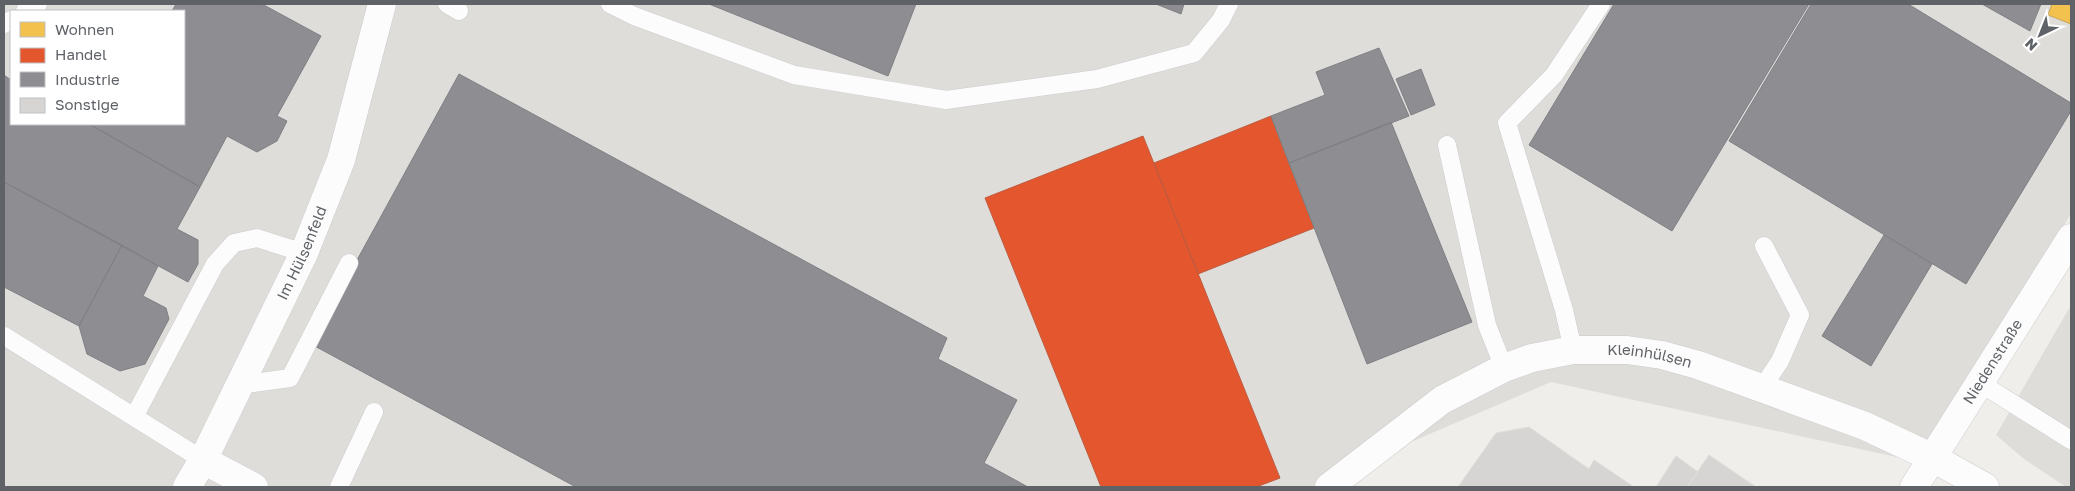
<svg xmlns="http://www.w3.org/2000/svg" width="2075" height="491" viewBox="0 0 2075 491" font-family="'Golos Text',sans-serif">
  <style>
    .industrial { fill: #dfddda; fill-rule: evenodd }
    .homes { fill: #f2c14e; stroke: #c6a556 }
    .shops { fill: #e4572e; stroke: #bc5b3f }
    .industry { fill: #8d8d92; stroke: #7f8085 }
    .building { fill: #d6d5d3; stroke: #deddd9 }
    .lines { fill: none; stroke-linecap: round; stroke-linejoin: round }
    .lane-casing { stroke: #cbcccc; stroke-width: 19 }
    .street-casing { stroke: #cbcccc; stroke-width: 29 }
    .lane { stroke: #fdfcfc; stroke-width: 18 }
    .street { stroke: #fdfcfc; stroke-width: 28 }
    .labels { text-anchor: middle; stroke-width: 5; stroke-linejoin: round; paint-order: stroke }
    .street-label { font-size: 15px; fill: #5f6368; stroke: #fff }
  </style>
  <rect width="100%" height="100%" fill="#efeeea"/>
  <path class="industrial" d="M 4,4 L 2071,4 L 2071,213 L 1929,464 L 1551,382 L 1336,474 L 1319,487 L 4,487 ZM 11,11 L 184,11 L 184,124 L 11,124 Z
    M 2071,305 L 2071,487 L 2066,487 L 2024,459 L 1996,435 Z"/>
  <path class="homes" d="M 2052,4 L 2071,4 L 2071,24 L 2048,15 Z"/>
  <path class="shops" d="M 1271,116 L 1314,228 L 1198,274 L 1154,163 Z
    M 1143,136 L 1280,478 L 1256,487 L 1101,487 L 985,198 Z"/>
  <path class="industry" d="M 176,4 L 262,4 L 321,36 L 277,116 L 287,121 L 277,141 L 257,152 L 227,136 L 200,187 L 89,124 L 184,124 L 184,11 L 172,11 Z
    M 709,4 L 916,4 L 888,76 Z
    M 1156,4 L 1184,4 L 1181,14 Z
    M 1614,4 L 1809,4 L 1672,231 L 1529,145 Z
    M 1811,4 L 1908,4 L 2071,103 L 2071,111 L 1966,284 L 1729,141 Z
    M 1982,4 L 2041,4 L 2030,31 Z
    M 1379,48 L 1409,116 L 1289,163 L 1271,116 L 1325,95 L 1316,72 Z
    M 1421,69 L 1435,105 L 1411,115 L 1396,79 Z
    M 459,74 L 947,338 L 938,359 L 1017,400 L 984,463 L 1028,487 L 576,487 L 311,344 Z
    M 4,75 L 11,80 L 11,124 L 89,124 L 200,187 L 177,229 L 198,240 L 198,264 L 188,282 L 4,182 Z
    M 1391,122 L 1472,322 L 1367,364 L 1289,163 Z
    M 4,182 L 122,245 L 79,326 L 4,287 Z
    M 1884,235 L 1932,264 L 1871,366 L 1822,336 Z
    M 122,245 L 158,266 L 143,296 L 166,308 L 169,319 L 145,364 L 120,371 L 87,354 L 79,326 Z"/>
  <path class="building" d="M 1529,427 L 1589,469 L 1594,460 L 1634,487 L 1458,487 L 1496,433 Z
    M 1709,455 L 1756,487 L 1687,487 Z
    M 1676,456 L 1698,472 L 1687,487 L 1656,487 Z"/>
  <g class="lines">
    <g class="lane-casing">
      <path id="lane" d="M 447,4 L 459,11
        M 610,4 L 634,16 L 794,75 L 946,100 L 1097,79 L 1194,53 L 1221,20 L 1229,4
        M 25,11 L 38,4
        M 4,24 L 11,20
        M 1447,145 L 1487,325 L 1504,368
        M 4,336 L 203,460
        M 1573,350 L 1564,310 L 1507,123 L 1554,75 L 1601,4
        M 1980,383 L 2071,440
        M 239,385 L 290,378 L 349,263
        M 1762,388 L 1780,361 L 1800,315 L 1764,246
        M 134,417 L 215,264 L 234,243 L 257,238 L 304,253
        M 339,487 L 374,412"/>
    </g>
    <g class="street-casing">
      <g id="street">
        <path d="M 203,460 L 254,487"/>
        <path id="s1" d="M 187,487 L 203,460 L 304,253 L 341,160 L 382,4"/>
        <path id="s2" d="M 1329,487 L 1442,400 L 1504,368 L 1532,358 L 1573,350 L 1627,350 L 1662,355 L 1698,365 L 1865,426 L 1933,458 L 1985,487"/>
        <path id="s3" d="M 1914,487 L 2071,238"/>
      </g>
    </g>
    <use href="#lane" class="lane"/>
    <use href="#street" class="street"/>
  </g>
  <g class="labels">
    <g class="street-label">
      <text dy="5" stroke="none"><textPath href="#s1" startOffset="261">Im Hülsenfeld</textPath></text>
      <text dy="5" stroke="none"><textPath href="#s2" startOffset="361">Kleinhülsen</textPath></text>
      <text dy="5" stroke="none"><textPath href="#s3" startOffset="148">Niedenstraße</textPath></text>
    </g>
  </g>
  <rect width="2075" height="491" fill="none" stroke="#5f6368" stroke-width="10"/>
  <rect x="10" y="10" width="175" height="115" fill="#ffffff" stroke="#bfc1c3"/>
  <rect x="20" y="22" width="25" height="15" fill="#f2c14e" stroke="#bfc1c3"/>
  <text x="55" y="35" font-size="15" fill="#5f6368">Wohnen</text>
  <rect x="20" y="48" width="25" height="15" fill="#e4572e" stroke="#bfc1c3"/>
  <text x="55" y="60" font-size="15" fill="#5f6368">Handel</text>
  <rect x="20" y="72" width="25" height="15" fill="#8d8d92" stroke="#bfc1c3"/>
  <text x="55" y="85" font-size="15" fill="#5f6368">Industrie</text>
  <rect x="20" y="98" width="25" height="15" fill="#d6d5d3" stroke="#bfc1c3"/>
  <text x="55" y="110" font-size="15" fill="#5f6368">Sonstige</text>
  <g transform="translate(2040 35) rotate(223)" stroke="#ffffff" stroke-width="4" paint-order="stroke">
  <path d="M0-4L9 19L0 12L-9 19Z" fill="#5f6368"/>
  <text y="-8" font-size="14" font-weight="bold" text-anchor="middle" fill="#5f6368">N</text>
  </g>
</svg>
